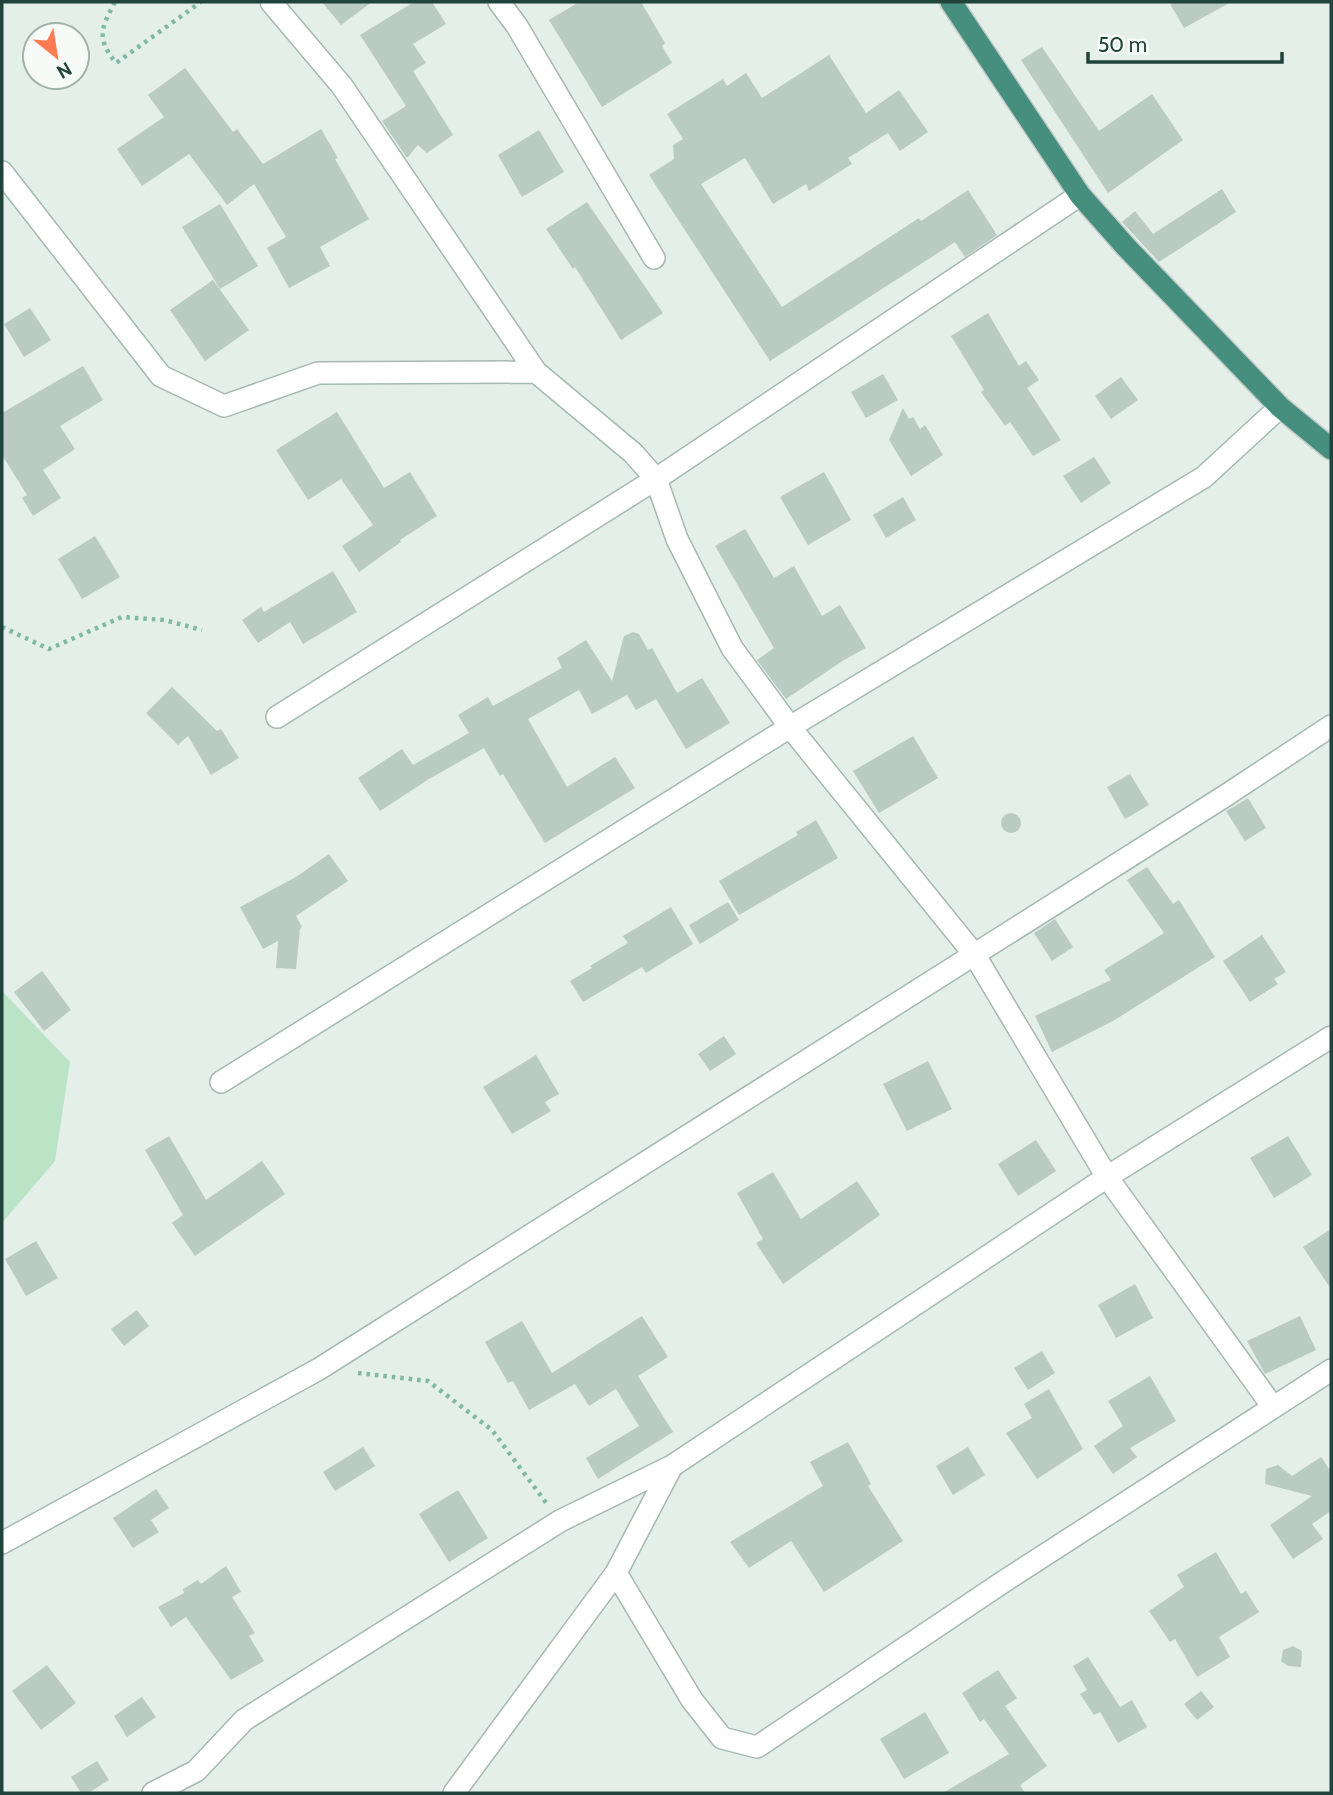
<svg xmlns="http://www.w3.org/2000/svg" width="1333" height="1795" viewBox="0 0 1333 1795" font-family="Cabin,sans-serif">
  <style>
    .green { fill: #bbe3c6 }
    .building { fill: #b9cbc3 }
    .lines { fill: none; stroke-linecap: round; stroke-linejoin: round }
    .minor-casing { stroke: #a6b8b2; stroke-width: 24 }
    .trunk-casing { stroke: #c1cbc8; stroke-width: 24 }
    .path { stroke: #81b7a6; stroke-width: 4.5; stroke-dasharray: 3.5 5; stroke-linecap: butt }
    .minor { stroke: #fff; stroke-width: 21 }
    .trunk { stroke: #468f7e; stroke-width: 21 }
  </style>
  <rect width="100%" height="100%" fill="#e4efea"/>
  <path class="green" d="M 2,991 L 70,1062 L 55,1161 L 2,1223 Z"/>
  <path class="building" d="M 322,2 L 372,2 L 341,25 Z
    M 414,2 L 432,2 L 446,24 L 413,44 L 426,63 L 413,71 L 453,135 L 427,153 L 418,145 L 407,158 L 382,121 L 406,106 L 360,35 Z
    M 579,2 L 641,2 L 665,43 L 662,46 L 672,63 L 602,107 L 549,20 Z
    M 1169,2 L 1231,2 L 1184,28 Z
    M 1042,47 L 1099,131 L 1152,94 L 1183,140 L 1108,193 L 1021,60 Z
    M 829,55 L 866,113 L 899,90 L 928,132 L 900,151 L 888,133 L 848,158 L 852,164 L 809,191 L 806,184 L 773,204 L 745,158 L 701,184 L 782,307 L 919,218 L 921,221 L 968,190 L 997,235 L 965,257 L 955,242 L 770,361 L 649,175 L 674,159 L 673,145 L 683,139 L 667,114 L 723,79 L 727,86 L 746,73 L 762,98 Z
    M 185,68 L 233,132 L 237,129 L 263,164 L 321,129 L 338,158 L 335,159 L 369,219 L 320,247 L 330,266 L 289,288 L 267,248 L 286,237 L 254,184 L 227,205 L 189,154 L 142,186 L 117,149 L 164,117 L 148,95 Z
    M 539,130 L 564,172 L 522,197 L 498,155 Z
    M 1222,189 L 1236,212 L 1159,262 L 1122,222 L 1135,211 L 1153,234 Z
    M 587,202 L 663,313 L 621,340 L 575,267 L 573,269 L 546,229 Z
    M 220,204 L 258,266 L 220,289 L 182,227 Z
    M 213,280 L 249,330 L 205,361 L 170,310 Z
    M 30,308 L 51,340 L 24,357 L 4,324 Z
    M 988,313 L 1019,366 L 1026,361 L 1039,380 L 1027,388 L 1061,440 L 1033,456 L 1010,422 L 1005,426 L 981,392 L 984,390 L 951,336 Z
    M 83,366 L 103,400 L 60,426 L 75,449 L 43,470 L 61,498 L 33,516 L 22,498 L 27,495 L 2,455 L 2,413 Z
    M 883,374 L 898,400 L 866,418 L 851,392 Z
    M 1121,377 L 1138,400 L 1111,419 L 1095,396 Z
    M 903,408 L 909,419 L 913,417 L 920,429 L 925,425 L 943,455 L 911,476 L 889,440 Z
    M 337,412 L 384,488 L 410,472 L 437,516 L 400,540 L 401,542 L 359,572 L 342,546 L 373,525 L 341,479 L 308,500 L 276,450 Z
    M 1094,457 L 1111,483 L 1081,503 L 1063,476 Z
    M 824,472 L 851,520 L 808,545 L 780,497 Z
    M 903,497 L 916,520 L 886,538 L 873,515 Z
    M 745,529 L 774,578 L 794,566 L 822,616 L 840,605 L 866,648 L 844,660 L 786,699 L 757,660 L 774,648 L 715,546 Z
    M 95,536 L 120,577 L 82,599 L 58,559 Z
    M 333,571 L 357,612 L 303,644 L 290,622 L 258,643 L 242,620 L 261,607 L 264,612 Z
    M 633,632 L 639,634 L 648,650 L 652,648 L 677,693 L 702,678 L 730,723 L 686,749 L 656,699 L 636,710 L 627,695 L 592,714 L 579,690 L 528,719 L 567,787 L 615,757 L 635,788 L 545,843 L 503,774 L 500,776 L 484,748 L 429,779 L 380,811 L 358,778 L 402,749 L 413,765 L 469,733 L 458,715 L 488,697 L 493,706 L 562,668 L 557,658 L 586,640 L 612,681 L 624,636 Z
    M 172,687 L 217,731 L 221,729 L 239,758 L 211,775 L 188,736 L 178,745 L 146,713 Z
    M 913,736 L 938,778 L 879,813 L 853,771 Z
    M 1130,774 L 1149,805 L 1125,819 L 1107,787 Z
    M 1248,798 L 1266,828 L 1245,841 L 1226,811 Z
    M1001 823a10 10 0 1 1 20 0a10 10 0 1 1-20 0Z
    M 816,820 L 838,858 L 739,915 L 719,881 L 798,835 L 796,832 Z
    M 329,854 L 348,881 L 296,916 L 302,927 L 300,929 L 296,969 L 276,968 L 278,941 L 263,949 L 240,907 L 296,877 Z
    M 1147,867 L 1173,904 L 1179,900 L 1215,957 L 1113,1021 L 1052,1052 L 1035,1016 L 1111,980 L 1104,970 L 1164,933 L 1127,880 Z
    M 728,902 L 739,920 L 700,944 L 689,925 Z
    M 671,907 L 693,944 L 646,973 L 642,967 L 583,1002 L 570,981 L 592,968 L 590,966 L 628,943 L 623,936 Z
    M 1055,919 L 1073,947 L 1052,961 L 1034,933 Z
    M 1262,935 L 1286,972 L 1274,979 L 1278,984 L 1250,1002 L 1223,961 Z
    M 42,971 L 71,1010 L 44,1031 L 14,992 Z
    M 724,1036 L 736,1054 L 710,1071 L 698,1054 Z
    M 536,1055 L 559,1094 L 545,1102 L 551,1111 L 512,1134 L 483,1087 Z
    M 928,1061 L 952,1109 L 907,1131 L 883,1084 Z
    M 169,1136 L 206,1200 L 262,1161 L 285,1194 L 195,1256 L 172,1223 L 183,1215 L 145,1150 Z
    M 1288,1136 L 1312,1175 L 1274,1198 L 1250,1158 Z
    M 1036,1140 L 1056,1171 L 1018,1196 L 998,1164 Z
    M 773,1172 L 801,1219 L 857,1181 L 880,1215 L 783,1284 L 756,1243 L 763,1239 L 737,1193 Z
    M 1331,1229 L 1331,1289 L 1303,1247 Z
    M 36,1241 L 58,1278 L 26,1296 L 5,1259 Z
    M 1135,1284 L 1153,1318 L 1116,1338 L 1098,1305 Z
    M 137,1310 L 149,1326 L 124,1346 L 111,1329 Z
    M 642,1316 L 668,1357 L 638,1376 L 673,1432 L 598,1479 L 586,1458 L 639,1426 L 616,1389 L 589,1406 L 575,1384 L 529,1410 L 513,1381 L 508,1383 L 485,1342 L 522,1321 L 552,1373 Z
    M 1300,1316 L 1316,1350 L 1265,1374 L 1247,1341 Z
    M 1042,1351 L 1055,1373 L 1028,1390 L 1014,1368 Z
    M 1150,1376 L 1176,1421 L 1130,1448 L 1137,1457 L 1113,1474 L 1094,1446 L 1123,1426 L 1108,1401 Z
    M 1049,1389 L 1083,1449 L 1037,1479 L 1006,1433 L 1032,1418 L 1024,1404 Z
    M 848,1442 L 871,1484 L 868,1486 L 903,1541 L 824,1592 L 791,1541 L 749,1568 L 730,1542 L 823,1486 L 810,1462 Z
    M 363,1447 L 375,1466 L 335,1491 L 323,1472 Z
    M 968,1447 L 985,1475 L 953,1495 L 936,1466 Z
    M 1321,1457 L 1331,1472 L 1331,1511 L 1312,1524 L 1323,1539 L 1293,1559 L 1270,1525 L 1312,1496 L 1265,1484 L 1266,1469 L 1278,1465 L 1292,1476 Z
    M 156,1489 L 169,1508 L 151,1520 L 159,1532 L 133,1548 L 113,1518 Z
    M 458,1490 L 488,1538 L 449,1562 L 419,1514 Z
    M 1216,1552 L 1241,1594 L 1246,1591 L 1259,1612 L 1219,1637 L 1230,1657 L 1197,1677 L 1175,1639 L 1170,1642 L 1149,1611 L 1184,1587 L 1177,1575 Z
    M 226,1566 L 241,1592 L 232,1597 L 255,1633 L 249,1636 L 264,1661 L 231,1680 L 186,1617 L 171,1627 L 158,1607 L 184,1593 L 183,1589 L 198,1580 L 201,1584 Z
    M 1293,1646 L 1302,1651 L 1301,1667 L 1288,1666 L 1281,1661 L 1283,1650 Z
    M 1088,1657 L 1120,1707 L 1132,1700 L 1147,1727 L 1118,1743 L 1100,1712 L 1094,1715 L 1080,1694 L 1087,1690 L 1073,1666 Z
    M 47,1665 L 76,1703 L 41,1730 L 12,1691 Z
    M 998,1670 L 1017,1698 L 1005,1706 L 1047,1766 L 1020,1785 L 1025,1793 L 943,1793 L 1009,1754 L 984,1719 L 980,1722 L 962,1693 Z
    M 1201,1691 L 1214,1707 L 1197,1720 L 1184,1704 Z
    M 142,1697 L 156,1717 L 127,1737 L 114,1716 Z
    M 925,1712 L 949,1753 L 904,1779 L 880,1739 Z
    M 97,1761 L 109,1780 L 88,1793 L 81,1793 L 71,1777 Z"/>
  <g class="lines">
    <g class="minor-casing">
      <path id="minor" d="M 271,2 L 342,86 L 536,372 L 633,453 L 656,479 L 677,539 L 732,648 L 790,727 L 974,954 L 1107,1177 L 1273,1407
        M 499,2 L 517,26 L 654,258
        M 2,172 L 161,376 L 224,406 L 318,373 L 536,372
        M 277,717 L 656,479 L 1080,195
        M 221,1082 L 790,727 L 1204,477 L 1280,407
        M 2,1543 L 319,1369 L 1225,796 L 1331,726
        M 616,1573 L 692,1700 L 722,1738 L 757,1747 L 1003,1582 L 1331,1370
        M 153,1793 L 196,1771 L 244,1720 L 560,1521 L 672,1466 L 1107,1177 L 1331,1037
        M 454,1793 L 616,1573 L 672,1466"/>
    </g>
    <g class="trunk-casing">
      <path id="trunk" d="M 951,2 L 1080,195 L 1127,248 L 1280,407 L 1331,449"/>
    </g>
    <path class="path" d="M 115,2 C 101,28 96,38 116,63 L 201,2
      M 2,627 L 49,649 L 122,617 L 164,620 L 202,630
      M 358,1373 L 428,1381 L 492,1430 L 547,1504"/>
    <use href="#minor" class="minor"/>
    <use href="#trunk" class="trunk"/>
  </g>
  <rect width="1333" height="1795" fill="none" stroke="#21443a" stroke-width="7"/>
  <g transform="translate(56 56) rotate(150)"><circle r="33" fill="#f6fbf8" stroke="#a1b2ac" stroke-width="2"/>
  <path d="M0-5L12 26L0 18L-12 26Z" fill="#ff7c53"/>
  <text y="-10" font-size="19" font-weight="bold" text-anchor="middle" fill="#21443a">N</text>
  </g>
  <path d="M1088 52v10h194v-10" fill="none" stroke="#21443a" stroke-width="3.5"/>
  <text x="1098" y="52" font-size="21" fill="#21443a" stroke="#f6fbf8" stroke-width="5" paint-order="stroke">50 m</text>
</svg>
